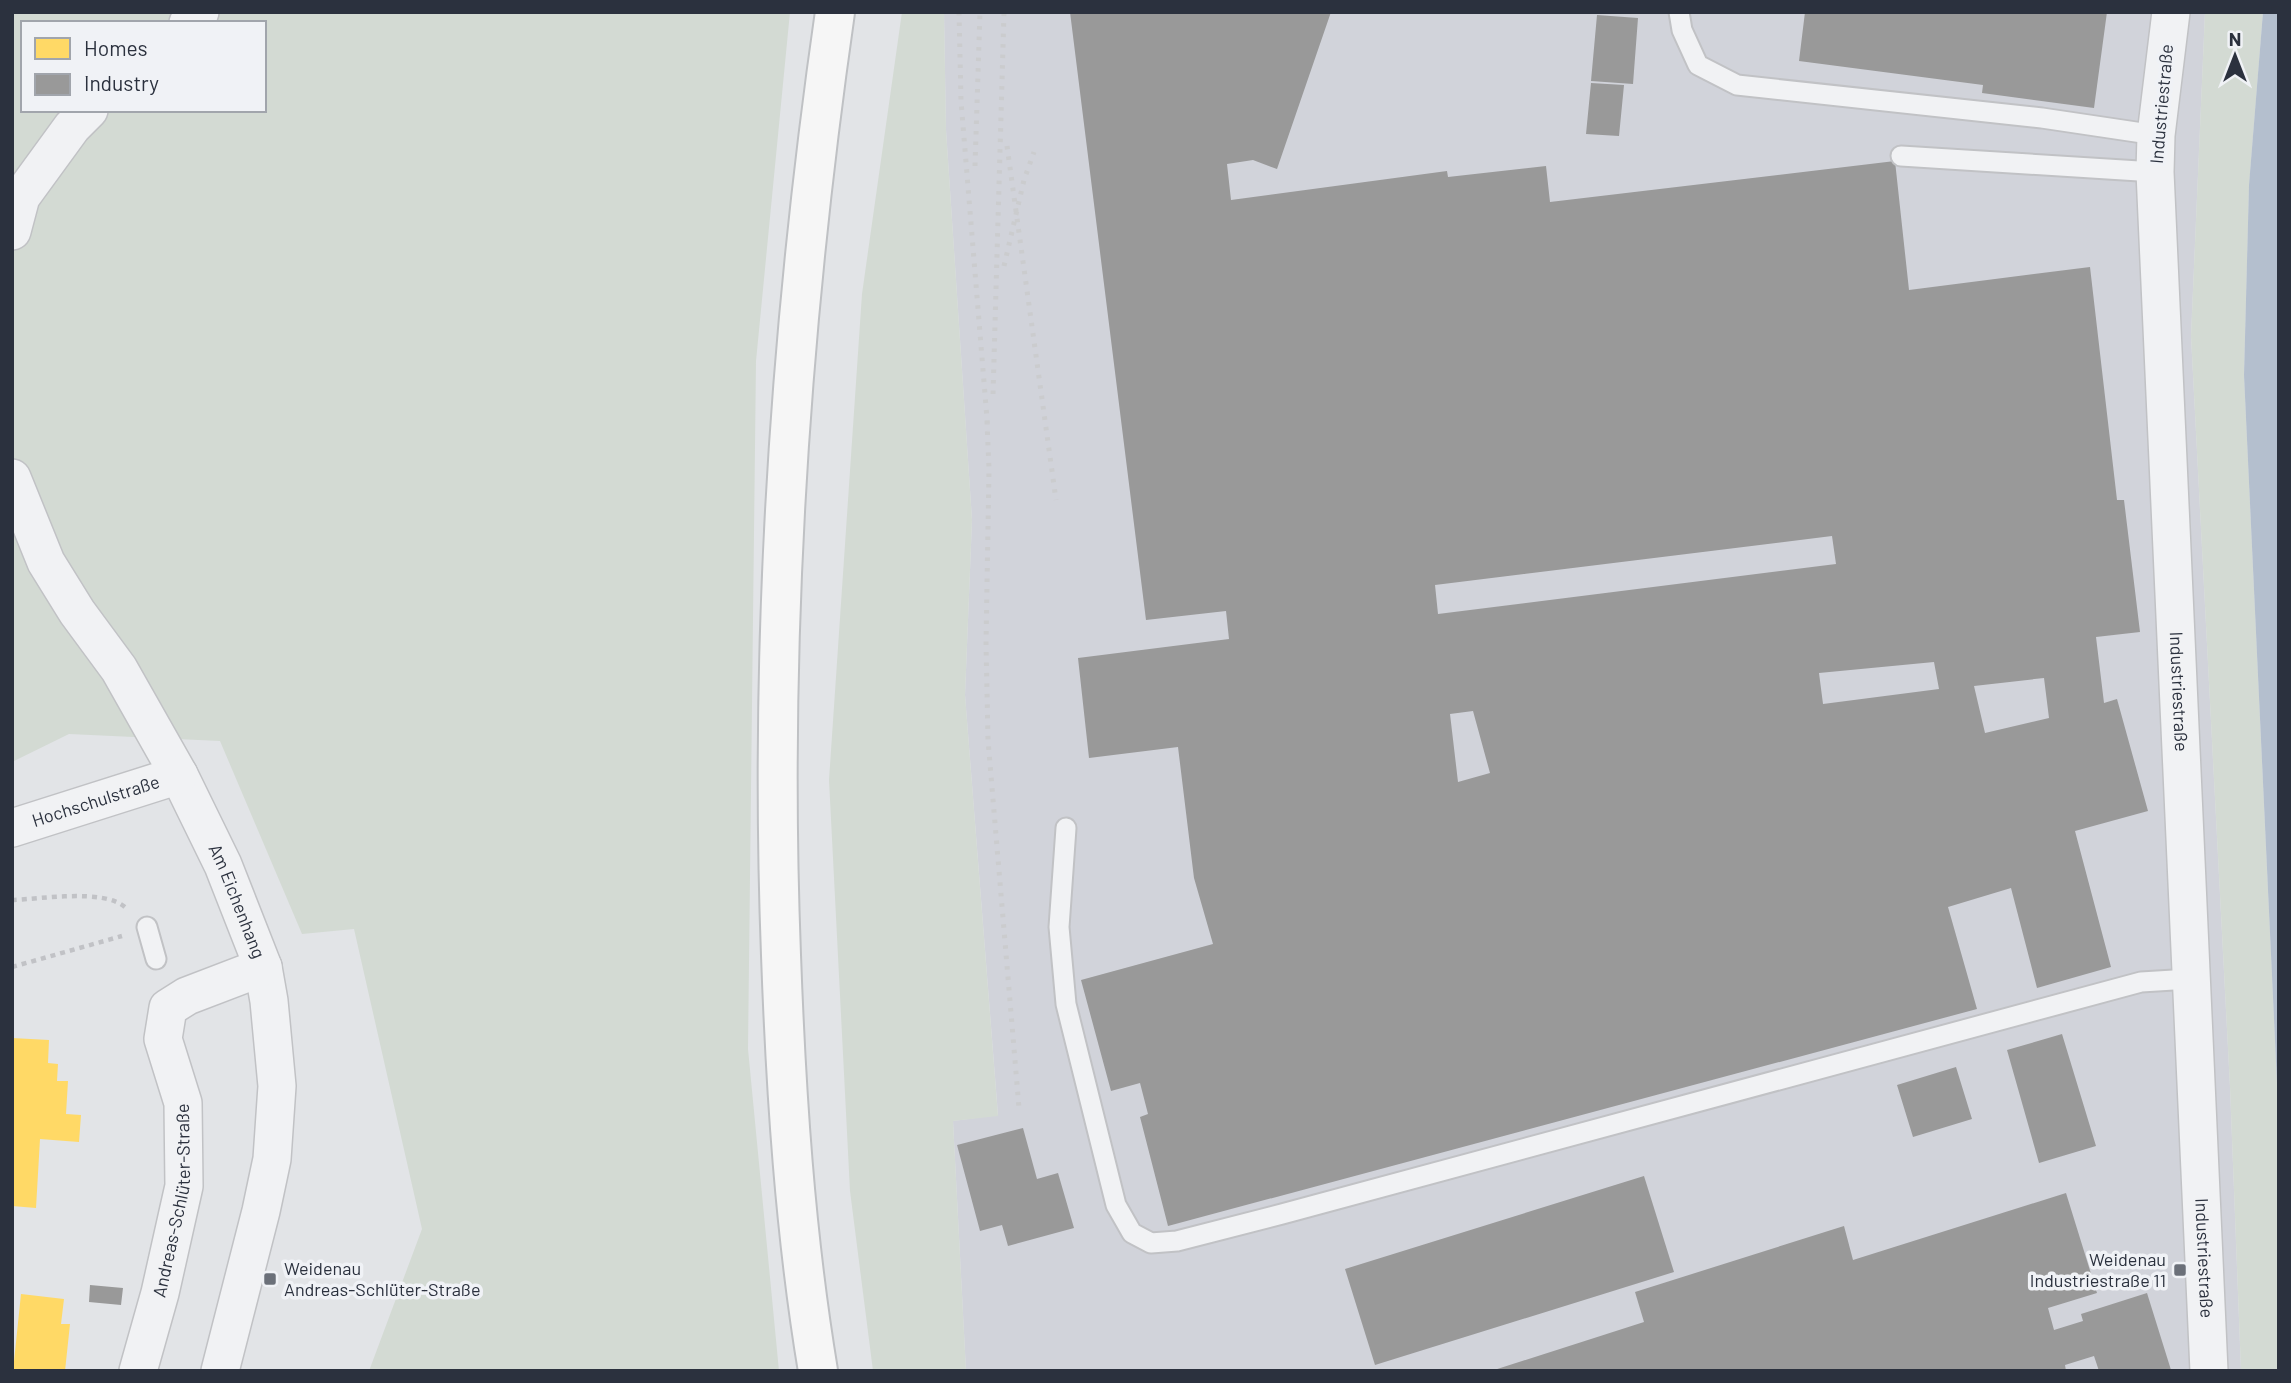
<svg xmlns="http://www.w3.org/2000/svg" width="2291" height="1383" viewBox="0 0 2291 1383" font-family="Barlow,sans-serif">
  <style>
    .built { fill: #d1d3da }
    .green { fill: #d3dad3; fill-rule: evenodd }
    .water { fill: #b4bfce }
    .homes { fill: #ffd966 }
    .industry { fill: #999; fill-rule: evenodd }
    .lines { fill: none; stroke-linecap: round; stroke-linejoin: round }
    .lane-casing { stroke: #c1c2c5; stroke-width: 23 }
    .street-casing { stroke: #c1c2c5; stroke-width: 40 }
    .primary-casing { stroke: #bfc1c4; stroke-width: 42 }
    .path { stroke: #c1c2c6; stroke-width: 4.5; stroke-dasharray: 5 5; stroke-linecap: butt }
    .lane { stroke: #f1f2f4; stroke-width: 19 }
    .street { stroke: #f1f2f4; stroke-width: 37 }
    .primary { stroke: #f6f6f6; stroke-width: 38 }
    .rail { stroke: #cbccce; stroke-width: 5; stroke-dasharray: 3.5 7; stroke-linecap: butt }
    .poi-dot { fill: #6b7079; stroke: #f0f2f6; stroke-width: 2.5 }
    .labels { text-anchor: middle; stroke-width: 7; stroke-linejoin: round; paint-order: stroke }
    .street-label { font-size: 18px; fill: #2b313e; stroke: #f0f2f6 }
    .poi-label { font-size: 18px; fill: #2b313e; stroke: #f0f2f6; text-anchor: end }
  </style>
  <rect width="100%" height="100%" fill="#e2e4e7"/>
  <path class="built" d="M 944,12 L 2205,12 L 2191,336 L 2230,1087 L 2241,1371 L 966,1371 L 953,1121 L 998,1115 L 965,695 L 972,520 L 946,130 Z"/>
  <path class="green" d="M 12,12 L 790,12 L 756,361 L 748,1049 L 779,1371 L 369,1371 L 422,1229 L 354,929 L 302,934 L 220,741 L 69,734 L 12,762 ZM 23,23 L 264,23 L 264,110 L 23,110 Z
    M 902,12 L 944,12 L 946,130 L 972,520 L 965,695 L 998,1116 L 953,1121 L 966,1371 L 873,1371 L 850,1191 L 829,780 L 862,294 Z
    M 2205,12 L 2263,12 L 2249,186 L 2244,375 L 2279,1126 L 2279,1371 L 2241,1370 L 2230,1087 L 2191,336 Z"/>
  <path class="water" d="M 2263,12 L 2279,12 L 2279,1126 L 2244,375 L 2249,185 Z"/>
  <path class="homes" d="M 12,1038 L 49,1040 L 48,1063 L 58,1064 L 57,1081 L 68,1081 L 66,1114 L 81,1115 L 79,1142 L 40,1139 L 36,1208 L 12,1206 Z
    M 21,1294 L 64,1299 L 61,1324 L 70,1324 L 65,1371 L 13,1371 Z"/>
  <path class="industry" d="M 1070,12 L 1331,12 L 1277,169 L 1253,160 L 1227,164 L 1231,200 L 1447,171 L 1448,177 L 1546,166 L 1550,202 L 1895,161 L 1909,290 L 2090,267 L 2117,500 L 2124,500 L 2140,632 L 2096,637 L 2104,703 L 2117,699 L 2148,811 L 2075,831 L 2111,967 L 2037,988 L 2011,888 L 1948,907 L 1977,1009 L 1168,1226 L 1140,1117 L 1148,1114 L 1140,1083 L 1111,1091 L 1081,980 L 1213,944 L 1194,878 L 1178,747 L 1089,758 L 1078,658 L 1229,639 L 1226,611 L 1146,620 ZM 1832,536 L 1836,564 L 1438,614 L 1435,585 ZM 1934,662 L 1939,689 L 1823,704 L 1819,673 ZM 2044,678 L 2049,718 L 1985,733 L 1974,686 ZM 1473,711 L 1490,773 L 1458,782 L 1450,714 Z
    M 1805,12 L 2107,12 L 2094,108 L 1982,93 L 1983,85 L 1799,61 Z
    M 1597,15 L 1638,18 L 1633,84 L 1591,81 Z
    M 1591,83 L 1624,85 L 1619,136 L 1586,134 Z
    M 2062,1034 L 2096,1146 L 2039,1163 L 2007,1050 Z
    M 1956,1067 L 1972,1119 L 1913,1137 L 1897,1085 Z
    M 1023,1128 L 1037,1179 L 1058,1173 L 1074,1228 L 1008,1246 L 1002,1225 L 980,1231 L 957,1145 Z
    M 1644,1176 L 1674,1272 L 1375,1365 L 1345,1269 Z
    M 2066,1193 L 2097,1293 L 2048,1308 L 2054,1330 L 2083,1321 L 2081,1314 L 2147,1293 L 2171,1370 L 2099,1371 L 2094,1356 L 2065,1365 L 2066,1371 L 1491,1371 L 1644,1322 L 1635,1292 L 1844,1226 L 1853,1260 Z
    M 90,1285 L 123,1288 L 121,1305 L 89,1302 Z"/>
  <g class="lines">
    <g class="lane-casing">
      <path id="lane" d="M 1679,12 L 1682,30 L 1698,65 L 1737,85 L 2042,118 L 2156,135
        M 1901,156 L 2155,172
        M 1066,828 L 1059,927 L 1066,1004 L 1116,1205 L 1132,1233 L 1151,1243 L 1177,1241 L 1282,1214 L 2141,982 L 2190,979
        M 147,927 L 156,959"/>
    </g>
    <g class="street-casing">
      <g id="street">
        <path id="s1" d="M 2171,12 L 2156,135 L 2155,172 L 2209,1371"/>
        <path d="M 188,23 L 200,12"/>
        <path d="M 12,231 L 21,197 L 72,127 L 89,110"/>
        <path id="s2" d="M 12,478 L 46,562 L 77,612 L 119,669 L 179,775 L 223,865 L 263,967 L 269,1001 L 277,1086 L 272,1159 L 261,1211 L 220,1371"/>
        <path id="s3" d="M 12,828 L 179,775"/>
        <path id="s4" d="M 138,1371 L 160,1293 L 184,1186 L 183,1103 L 163,1039 L 168,1008 L 187,996 L 263,967"/>
      </g>
    </g>
    <g class="primary-casing">
      <path id="primary" d="M 818,1371 C 795,1233 786,1094 781,955 C 769,640 790,324 835,12"/>
    </g>
    <path class="path" d="M 12,900 C 41,899 105,888 126,908
      M 12,967 L 122,936"/>
    <use href="#lane" class="lane"/>
    <use href="#street" class="street"/>
    <use href="#primary" class="primary"/>
    <path class="rail" d="M 959,12 L 961,101 L 988,431
      M 1007,146 L 1056,500
      M 975,166 L 980,12
      M 1004,266 L 1024,180 L 1034,152
      M 993,394 L 1004,12
      M 987,421 L 989,469 L 986,643 L 988,740 L 1019,1108"/>
  </g>
  <g class="poi-dot">
    <rect x="2173" y="1263" width="14" height="14" rx="3.5"/>
    <rect x="263" y="1272" width="14" height="14" rx="3.5"/>
  </g>
  <g class="labels">
    <g class="street-label">
      <text transform="translate(2162 104) rotate(-85)" y="6">Industriestraße</text>
      <text dy="6" stroke="none"><textPath href="#s1" startOffset="681">Industriestraße</textPath></text>
      <text dy="6" stroke="none"><textPath href="#s3" startOffset="88">Hochschulstraße</textPath></text>
      <text dy="6" stroke="none"><textPath href="#s2" startOffset="481">Am Eichenhang</textPath></text>
      <text dy="6" stroke="none"><textPath href="#s4" startOffset="175">Andreas-Schlüter-Straße</textPath></text>
      <text dy="6" stroke="none"><textPath href="#s1" startOffset="1248">Industriestraße</textPath></text>
    </g>
    <g class="poi-label">
      <text x="2166" y="1266">Weidenau<tspan x="2166" dy="21">Industriestraße 11</tspan></text>
      <text x="284" y="1275" text-anchor="start">Weidenau<tspan x="284" dy="21">Andreas-Schlüter-Straße</tspan></text>
    </g>
  </g>
  <rect width="2291" height="1383" fill="none" stroke="#2b313e" stroke-width="28"/>
  <rect x="21" y="21" width="245" height="91" fill="#f0f2f6" stroke="#a1a5ac" stroke-width="2"/>
  <rect x="35" y="38" width="35" height="21" fill="#ffd966" stroke="#a1a5ac" stroke-width="2"/>
  <text x="84" y="56" font-size="21" fill="#2b313e">Homes</text>
  <rect x="35" y="74" width="35" height="21" fill="#999999" stroke="#a1a5ac" stroke-width="2"/>
  <text x="84" y="91" font-size="21" fill="#2b313e">Industry</text>
  <g transform="translate(2235 56)" stroke="#f0f2f6" stroke-width="5" paint-order="stroke">
  <path d="M0-5L12 26L0 18L-12 26Z" fill="#2b313e"/>
  <text y="-10" font-size="19" font-weight="bold" text-anchor="middle" fill="#2b313e">N</text>
  </g>
</svg>
